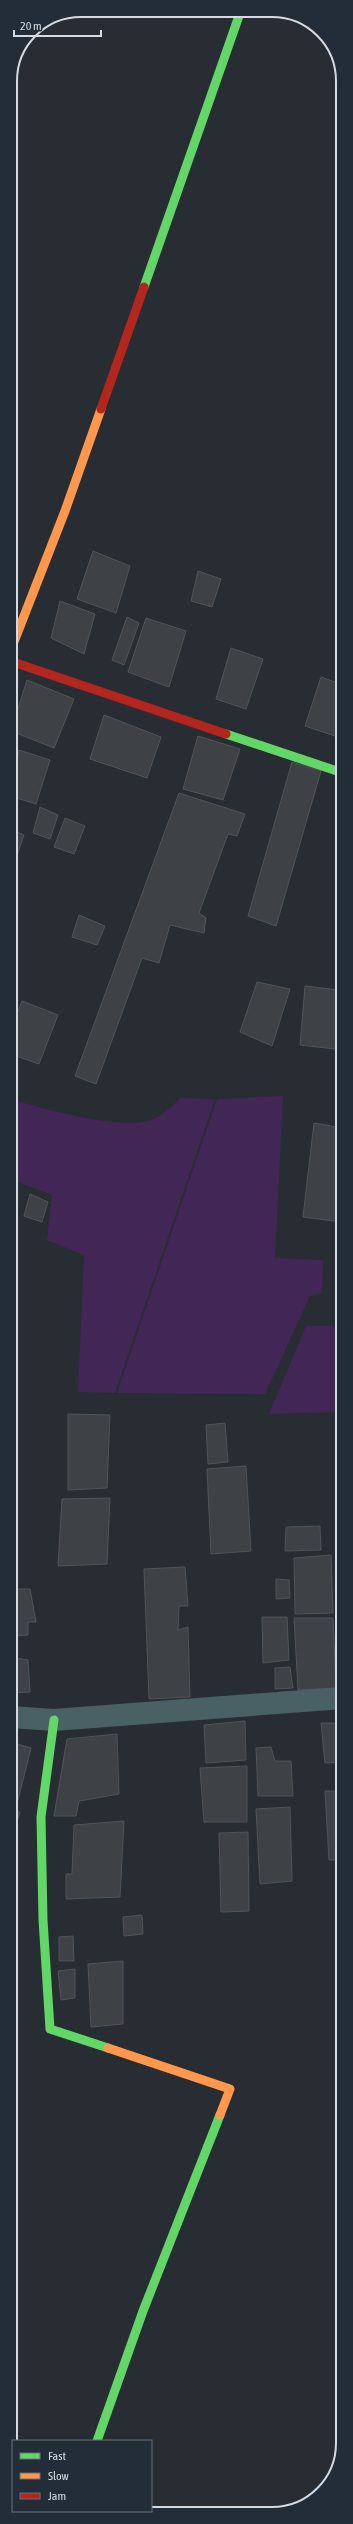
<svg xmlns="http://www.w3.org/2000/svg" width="353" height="2524" viewBox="0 0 353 2524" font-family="'Asap Condensed',sans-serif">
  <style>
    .grass { fill: #422756 }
    .building { fill: #3e4146; stroke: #51555a }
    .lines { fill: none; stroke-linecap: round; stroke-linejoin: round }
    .street { stroke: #496064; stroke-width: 22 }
    .fast { stroke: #63d668; stroke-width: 9 }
    .slow { stroke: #ff974d; stroke-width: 9 }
    .jam { stroke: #b3261e; stroke-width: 9 }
    .rim { fill: none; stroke: #d3dae1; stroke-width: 2 }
  </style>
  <rect width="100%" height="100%" fill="#272d32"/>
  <path class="grass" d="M 283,1096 L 275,1258 L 323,1260 L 322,1293 L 310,1296 L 265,1394 L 117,1393 L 217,1099 Z
    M 180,1098 L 215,1099 L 115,1393 L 78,1392 L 84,1255 L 47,1240 L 52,1195 L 10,1179 L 10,1099 C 45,1109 114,1129 148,1121 C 160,1118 172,1107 180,1098 Z
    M 306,1326 L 343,1326 L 343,1412 L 269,1414 Z"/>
  <path class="building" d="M 93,551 L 130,566 L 116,613 L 77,599 Z
    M 198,571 L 221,579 L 212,607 L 191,601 Z
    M 60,601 L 95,614 L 84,654 L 51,638 Z
    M 127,617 L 139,623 L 124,665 L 112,660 Z
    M 146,618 L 186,631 L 169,687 L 128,672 Z
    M 231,648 L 263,659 L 246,709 L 216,699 Z
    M 321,677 L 343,685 L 341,738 L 305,726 Z
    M 27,680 L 74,699 L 54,748 L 11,731 Z
    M 104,715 L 161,737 L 147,778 L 90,759 Z
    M 198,736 L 240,749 L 223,800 L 183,789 Z
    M 19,750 L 50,760 L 36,804 L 10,796 Z
    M 292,762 L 321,771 L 276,926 L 248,916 Z
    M 179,793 L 245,814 L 237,836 L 228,834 L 199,913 L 206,918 L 204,933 L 170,925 L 159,963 L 142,958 L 96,1084 L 75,1076 Z
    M 40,807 L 58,815 L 50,839 L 33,833 Z
    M 65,818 L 85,826 L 74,854 L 54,847 Z
    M 10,829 L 24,835 L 10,876 Z
    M 79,915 L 105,926 L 97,945 L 72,937 Z
    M 257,982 L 290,989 L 272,1046 L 240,1032 Z
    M 305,986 L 339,990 L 335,1049 L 300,1045 Z
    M 22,1001 L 58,1015 L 39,1064 L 10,1054 L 10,1032 Z
    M 314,1123 L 343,1128 L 342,1222 L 303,1217 Z
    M 30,1194 L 48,1202 L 42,1222 L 24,1216 Z
    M 68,1414 L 110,1415 L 107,1488 L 68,1490 Z
    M 225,1423 L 228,1462 L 208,1464 L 206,1425 Z
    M 246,1466 L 251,1551 L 211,1554 L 207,1469 Z
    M 110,1498 L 107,1564 L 58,1566 L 62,1499 Z
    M 320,1526 L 321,1550 L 285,1551 L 286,1527 Z
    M 331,1555 L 333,1613 L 295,1614 L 294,1558 Z
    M 185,1567 L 188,1606 L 179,1606 L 178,1630 L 188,1627 L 190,1697 L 149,1699 L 144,1569 Z
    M 276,1579 L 289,1580 L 290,1598 L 276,1599 Z
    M 10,1589 L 30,1589 L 36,1622 L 28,1622 L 28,1635 L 15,1636 L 15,1658 L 28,1660 L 30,1692 L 10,1693 Z
    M 262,1617 L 287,1617 L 289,1660 L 263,1663 Z
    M 294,1618 L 333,1618 L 336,1688 L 298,1690 Z
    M 290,1667 L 293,1688 L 275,1689 L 275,1668 Z
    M 245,1721 L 246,1760 L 206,1763 L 204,1725 Z
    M 321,1723 L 343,1723 L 343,1762 L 325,1763 Z
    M 117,1734 L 119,1794 L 79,1801 L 76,1816 L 54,1816 L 67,1739 Z
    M 10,1742 L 31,1748 L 18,1800 L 10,1798 Z
    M 271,1747 L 275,1761 L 291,1761 L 293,1796 L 258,1796 L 256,1748 Z
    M 247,1766 L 247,1822 L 204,1822 L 200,1768 Z
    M 325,1791 L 343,1791 L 343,1860 L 329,1860 Z
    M 290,1807 L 292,1881 L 260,1884 L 256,1809 Z
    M 10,1808 L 20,1812 L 10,1844 Z
    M 124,1821 L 120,1897 L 66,1899 L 66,1874 L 72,1874 L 74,1825 Z
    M 248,1832 L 249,1911 L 221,1912 L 219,1833 Z
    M 142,1915 L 143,1934 L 124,1936 L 123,1917 Z
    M 73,1936 L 74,1961 L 59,1961 L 59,1937 Z
    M 123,1961 L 123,2024 L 91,2027 L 88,1964 Z
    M 75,1969 L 75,1998 L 61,2000 L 58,1971 Z"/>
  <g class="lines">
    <path class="street" d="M 10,1717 L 54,1720 L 343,1698
      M 72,2512 L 72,2511"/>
    <path class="fast" d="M 144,287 L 240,13
      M 226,734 L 343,773
      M 54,1720 L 41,1817 L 43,1920 L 50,2029 L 108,2048
      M 97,2441 L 143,2311 L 220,2115"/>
    <path class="slow" d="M 10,652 L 65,511 L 101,409
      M 108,2048 L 230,2089 L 220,2115"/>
    <path class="jam" d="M 101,409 L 144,287
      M 10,661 L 226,734"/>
  </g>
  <path d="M0 0H353V2524H0ZM81 17H272A64 64 0 0 1 336 81V2443A64 64 0 0 1 272 2507H81A64 64 0 0 1 17 2443V81A64 64 0 0 1 81 17Z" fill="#222d37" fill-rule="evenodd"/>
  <path class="rim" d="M81 17H272A64 64 0 0 1 336 81V2443A64 64 0 0 1 272 2507H81A64 64 0 0 1 17 2443V81A64 64 0 0 1 81 17Z"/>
  <rect x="12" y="2440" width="140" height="72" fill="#222d37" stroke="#69727b"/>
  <rect x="20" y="2453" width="20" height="6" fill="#63d668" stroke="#69727b"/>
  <text x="48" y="2460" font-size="12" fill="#d3dae1">Fast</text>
  <rect x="20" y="2473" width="20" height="6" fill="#ff974d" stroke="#69727b"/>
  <text x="48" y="2480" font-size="12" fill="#d3dae1">Slow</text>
  <rect x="20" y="2493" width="20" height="6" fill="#b3261e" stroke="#69727b"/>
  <text x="48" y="2500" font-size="12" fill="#d3dae1">Jam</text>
  <path d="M14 30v6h87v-6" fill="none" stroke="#d3dae1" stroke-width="2"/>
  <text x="20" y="30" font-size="12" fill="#d3dae1" stroke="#222d37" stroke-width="3" paint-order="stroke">20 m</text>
</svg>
